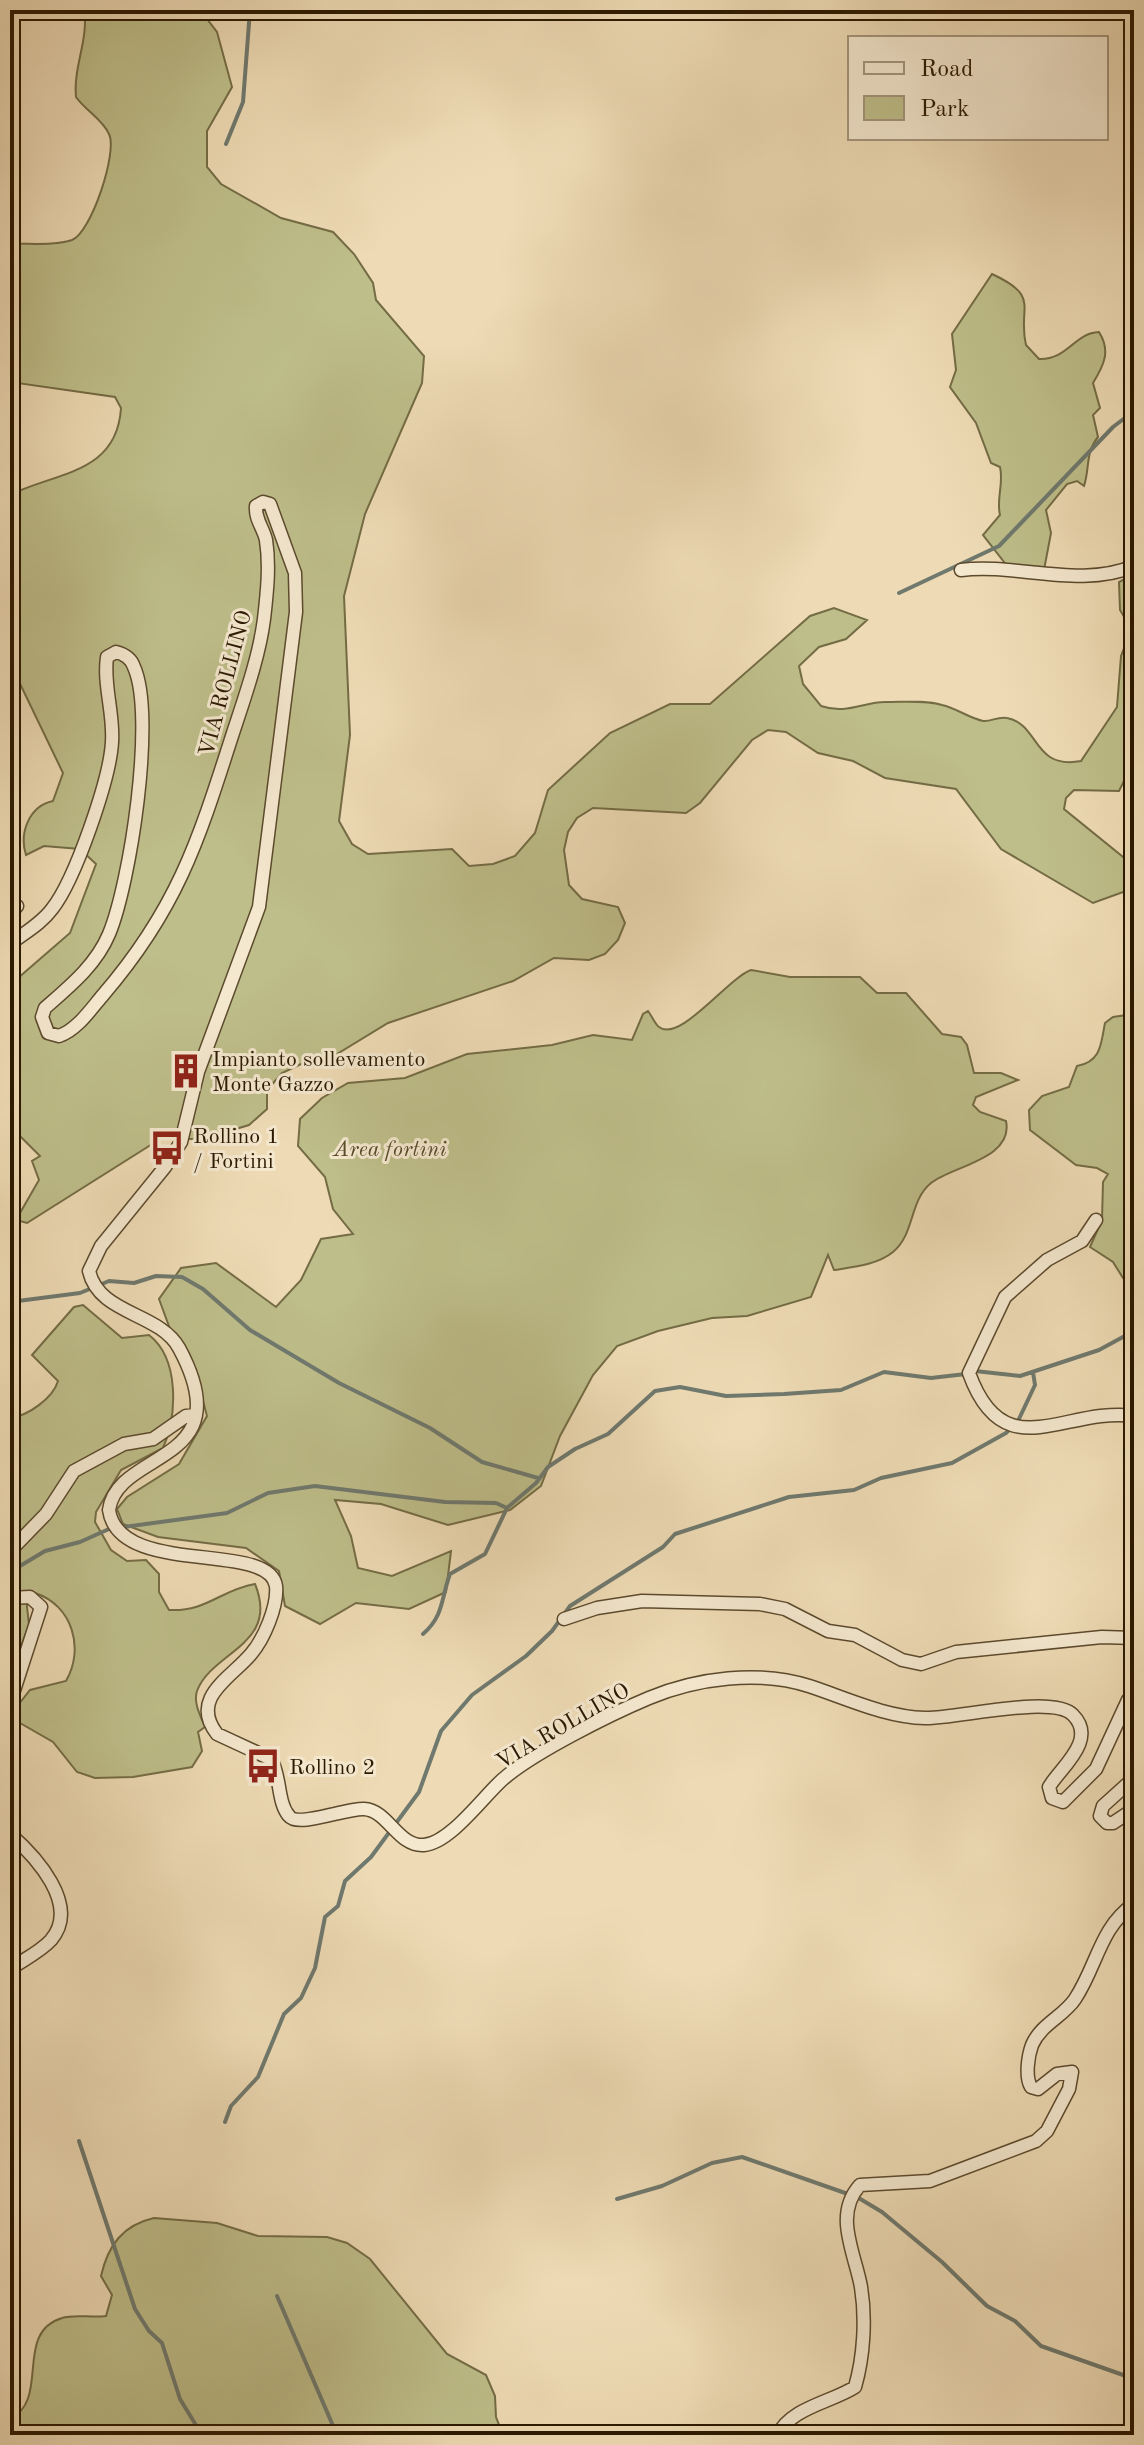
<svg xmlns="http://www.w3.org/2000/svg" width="1144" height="2445" viewBox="0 0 1144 2445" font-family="'Old Standard TT',serif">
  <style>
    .green { fill: #bebe8a; stroke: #746c45; stroke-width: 2 }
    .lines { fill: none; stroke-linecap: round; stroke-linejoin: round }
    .stream { stroke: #6f796e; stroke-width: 4 }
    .street-casing { stroke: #5c4a2d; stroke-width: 15 }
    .street { stroke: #f4e8cf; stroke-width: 12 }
    .labels { text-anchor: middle; stroke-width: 6; stroke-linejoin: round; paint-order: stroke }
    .street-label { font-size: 22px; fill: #2b1900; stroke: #f4e8cf }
    .poi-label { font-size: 22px; fill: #2b1900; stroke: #f4e8cf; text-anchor: start }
    .park-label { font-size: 22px; font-style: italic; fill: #574b29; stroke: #f4e8cf }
  </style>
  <rect width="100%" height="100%" fill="#eedbb5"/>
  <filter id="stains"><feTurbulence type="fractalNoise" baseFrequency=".0025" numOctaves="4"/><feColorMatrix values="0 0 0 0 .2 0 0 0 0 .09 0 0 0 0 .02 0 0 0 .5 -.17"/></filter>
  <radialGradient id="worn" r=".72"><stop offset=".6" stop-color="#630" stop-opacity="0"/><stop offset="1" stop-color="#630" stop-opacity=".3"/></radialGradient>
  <path class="green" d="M 84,10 L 200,10 L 217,32 L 232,87 L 207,131 L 207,167 L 221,184 L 281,218 L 333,232 L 354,254 L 373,283 L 376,300 L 424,356 L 422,383 L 365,514 L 344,596 L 350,735 L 339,821 L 352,844 L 368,854 L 452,849 L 469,866 L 493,864 L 515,856 L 535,833 L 548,790 L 610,733 L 670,704 L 710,704 L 810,616 L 834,608 L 867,620 L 846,639 L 819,647 L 799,666 L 803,684 L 821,706 C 847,715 865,701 887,702 C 905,702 925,700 942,705 C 956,708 969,718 983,721 C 991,722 998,716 1007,718 C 1040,724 1032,770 1081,761 L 1117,707 L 1121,656 L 1128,638 L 1126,620 L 1120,610 L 1119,582 L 1134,574 L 1134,761 L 1119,791 L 1074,790 L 1066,798 L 1064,809 L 1128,861 L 1126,891 L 1093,903 L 1001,849 L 956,789 L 885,778 L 853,761 L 818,753 L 786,732 L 768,730 L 752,740 L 700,803 L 686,813 L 593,808 L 577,818 L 568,832 L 564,850 L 569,885 L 582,899 L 618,907 L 625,923 L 618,940 L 605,954 L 589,960 L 554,958 L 513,981 L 388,1023 L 319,1065 L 301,1064 L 282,1073 L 267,1090 L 267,1109 L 249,1125 L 199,1140 L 165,1136 L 27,1223 L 16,1220 L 39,1180 L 32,1161 L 40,1156 L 10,1126 L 10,985 L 70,933 L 96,864 L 80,849 L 44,846 L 26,855 C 19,833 29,806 53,801 L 63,773 L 10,663 L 10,495 C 56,472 117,474 121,408 L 115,397 L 10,382 L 10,244 C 29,243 54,246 72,240 C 91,233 118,152 109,134 C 103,120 85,110 76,97 C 73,67 89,39 84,10 Z
    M 992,274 C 1042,297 1017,307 1026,345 L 1039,359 C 1068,360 1074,333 1099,332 C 1111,351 1104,365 1093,383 L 1100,408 L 1093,415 L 1098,437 C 1085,453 1090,468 1084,486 L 1077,481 L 1067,484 L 1046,510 L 1051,533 L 1044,570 L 1008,567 L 983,535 L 1000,515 C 996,499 1004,484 1000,467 L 991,463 L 976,423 L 950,387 L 956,370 L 952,334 Z
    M 751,970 L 790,977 L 860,977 L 877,993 L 906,993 L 942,1034 L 961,1037 L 967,1045 L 974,1073 L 1001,1073 L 1018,1080 L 976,1097 L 973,1105 L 980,1112 L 1006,1121 C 1014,1159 952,1166 931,1183 C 909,1201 915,1234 893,1252 C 877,1265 853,1267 834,1270 L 828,1255 L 811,1297 L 747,1316 L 712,1318 L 658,1331 L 617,1346 L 593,1375 L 560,1436 L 541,1486 L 510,1510 L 448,1525 L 381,1504 L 335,1500 L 351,1536 L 358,1568 L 392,1576 L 451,1551 L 446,1592 L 409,1609 L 356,1603 L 320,1624 L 285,1606 L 279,1571 L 246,1548 L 158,1537 L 123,1524 L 117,1509 L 127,1497 L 179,1464 L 207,1416 L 194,1367 L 170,1329 L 159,1299 L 181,1268 L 216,1263 L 276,1307 L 301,1280 L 321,1239 L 353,1234 L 333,1209 L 325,1177 L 298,1146 L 300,1119 L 322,1098 L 348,1083 L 405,1078 L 467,1054 L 552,1045 L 593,1035 L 632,1040 L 643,1014 L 648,1011 C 652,1016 655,1024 659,1027 C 680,1043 728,978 751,970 Z
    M 1134,1014 L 1134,1282 L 1132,1283 L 1123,1278 L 1113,1262 L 1090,1247 L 1102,1220 L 1103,1182 L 1108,1174 L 1097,1168 L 1076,1165 L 1030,1130 L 1029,1110 L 1042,1096 L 1069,1087 L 1077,1066 C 1102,1062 1101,1042 1105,1023 L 1113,1017 Z
    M 83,1305 L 122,1338 L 149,1335 C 180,1359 177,1416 163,1448 L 121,1470 L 96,1512 L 95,1522 L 111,1550 L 127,1561 L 146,1560 L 159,1574 L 159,1592 L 169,1610 C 207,1612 220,1590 255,1584 C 280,1645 212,1651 197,1691 C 193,1703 201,1717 205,1727 L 198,1732 L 202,1751 L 192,1767 L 133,1777 L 95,1778 L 77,1772 L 53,1742 L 20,1723 L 19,1704 L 30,1690 L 66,1681 C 85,1648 72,1605 35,1593 L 26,1597 L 29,1625 L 10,1675 L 10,1418 C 28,1416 53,1398 58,1381 L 32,1355 L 74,1307 Z
    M 154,2218 L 217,2223 L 258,2236 L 327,2237 L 347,2243 L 370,2259 L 447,2354 L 486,2375 L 495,2396 L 496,2417 L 503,2435 L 10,2435 L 10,2419 C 51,2399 13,2333 62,2318 C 74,2314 92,2318 106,2316 L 112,2295 L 101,2276 C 108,2245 123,2225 154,2218 Z"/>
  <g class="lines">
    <path class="stream" d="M 226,144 L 243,102 L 250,10
      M 899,593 L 999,546 L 1113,427 L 1134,411
      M 10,1302 L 80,1293 L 109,1281 L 134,1283 L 156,1276 L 182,1277 L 203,1289 L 250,1330 L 339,1383 L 430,1428 L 482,1462 L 538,1478
      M 975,1371 L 1020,1376 L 1099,1350 L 1134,1331
      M 10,1572 L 45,1551 L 80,1542 L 109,1529 L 227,1513 L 268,1493 L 315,1486 L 445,1502 L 496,1503 L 507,1508
      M 423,1634 C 444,1616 441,1598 450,1574 L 485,1554 L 507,1508 L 536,1483 L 548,1467 L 575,1449 L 608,1434 L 655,1391 L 680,1387 L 726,1396 L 784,1394 L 841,1390 L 884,1372 L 931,1378 L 966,1374
      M 225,2122 L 231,2106 L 258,2077 L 284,2014 L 301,1998 L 315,1968 L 325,1917 L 338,1906 L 345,1881 L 371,1857 L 419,1792 L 441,1731 L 472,1695 L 526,1656 L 552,1631 L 570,1606 L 663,1547 L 675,1534 L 789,1497 L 854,1490 L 881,1478 L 952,1463 L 1006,1433 L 1018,1421 L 1035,1385 L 1033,1372
      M 79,2141 L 135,2309 L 149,2331 L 162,2343 L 180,2399 L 202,2435
      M 857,2197 L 882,2212 L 942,2262 L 987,2306 L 1015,2321 L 1041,2346 L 1126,2376 L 1134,2382
      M 617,2199 L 662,2186 L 712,2163 L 742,2157 L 848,2194
      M 277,2296 L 337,2435"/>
    <g class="street-casing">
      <path id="street" d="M 961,570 C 1016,563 1081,589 1134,566
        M 10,902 L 17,906 L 10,915
        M 10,944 C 24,933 41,924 52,909 C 75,880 110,779 112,742 C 114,713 103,685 107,657 L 116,652 C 124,654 131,658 134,667 C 156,716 130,884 109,934 C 96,965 70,986 45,1008 L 42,1017 L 48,1033 L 59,1036 C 77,1030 91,1009 103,995 C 177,909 198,842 232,736 C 244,699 259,658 264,619 C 267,593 270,566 266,540 C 263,527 255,520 256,506 L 263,502 L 270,504 L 295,573 L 296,612 L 259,907 L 198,1072 L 181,1142 L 165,1167 L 101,1246 L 89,1271 C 99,1315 159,1312 179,1348 C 243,1466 117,1449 109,1510 C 119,1578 269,1540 276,1586 C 278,1606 264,1639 251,1654 C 231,1678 189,1698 217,1734 L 271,1759 C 281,1776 277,1802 289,1816 C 298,1828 346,1808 364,1809 C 388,1810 398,1847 424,1845 C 450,1843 483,1797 502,1780 C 532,1753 611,1714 649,1698 C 697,1678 759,1670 809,1686 C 846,1698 885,1717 925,1718 C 955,1719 1053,1694 1073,1715 C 1098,1740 1060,1768 1049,1787 L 1052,1798 L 1063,1802 L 1096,1769 L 1128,1700 L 1134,1696
        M 1096,1220 L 1082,1241 L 1047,1260 L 1005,1297 L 969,1373 C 1004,1470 1065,1406 1134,1416
        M 10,1551 L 46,1514 L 74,1471 L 124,1444 L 153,1439 L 186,1416 L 195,1415
        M 10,1598 L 30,1597 L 41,1607 L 10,1703
        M 564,1619 L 597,1608 L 642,1601 L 760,1604 L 785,1609 L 828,1631 L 855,1635 L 902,1660 L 921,1664 L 956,1652 L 1102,1637 L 1134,1638
        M 1134,1778 L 1103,1806 L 1100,1816 L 1107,1823 L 1113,1823 L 1134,1809
        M 10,1834 C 35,1856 81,1905 51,1940 C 40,1952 23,1960 10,1969
        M 778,2435 C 790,2408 832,2402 855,2387 C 864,2356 866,2318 861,2287 C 855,2253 833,2215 860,2185 L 930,2181 L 1036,2141 L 1047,2131 L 1069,2089 L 1072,2072 L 1057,2074 L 1038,2089 L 1031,2087 C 1025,2077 1028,2056 1032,2045 C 1041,2024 1064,2016 1075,1999 C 1097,1966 1100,1927 1134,1904"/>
    </g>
    <use href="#street" class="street"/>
  </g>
  <defs>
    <g id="building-bare" transform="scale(2.76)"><path d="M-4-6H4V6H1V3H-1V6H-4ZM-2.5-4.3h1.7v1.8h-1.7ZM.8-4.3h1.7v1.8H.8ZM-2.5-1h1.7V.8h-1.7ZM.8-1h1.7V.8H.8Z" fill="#8f2418" stroke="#f4e8cf" stroke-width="2.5" paint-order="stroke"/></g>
    <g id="bus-bare" transform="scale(2.76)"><path d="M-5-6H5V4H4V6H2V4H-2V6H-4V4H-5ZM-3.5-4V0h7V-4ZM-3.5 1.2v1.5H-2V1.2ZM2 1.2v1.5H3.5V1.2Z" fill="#8f2418" stroke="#f4e8cf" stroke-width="2.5" paint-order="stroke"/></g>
  </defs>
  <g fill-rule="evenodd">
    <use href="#building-bare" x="186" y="1071"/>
    <use href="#bus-bare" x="167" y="1148"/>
    <use href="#bus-bare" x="263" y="1766"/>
  </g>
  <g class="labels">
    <g class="street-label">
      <text transform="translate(224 683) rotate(-75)" y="8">VIA ROLLINO</text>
      <text transform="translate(562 1725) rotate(-30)" y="8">VIA ROLLINO</text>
    </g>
    <g class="poi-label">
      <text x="212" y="1066">Impianto sollevamento<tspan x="212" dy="25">Monte Gazzo</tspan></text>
      <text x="193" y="1143">Rollino 1<tspan x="193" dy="25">/ Fortini</tspan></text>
      <text x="289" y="1774">Rollino 2</text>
    </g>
    <g class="park-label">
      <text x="390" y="1156">Area fortini</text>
    </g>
  </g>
  <rect width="1144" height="2445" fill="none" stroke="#eedbb5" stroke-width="40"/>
  <rect x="12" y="12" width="1120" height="2421" fill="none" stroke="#2b1900" stroke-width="4"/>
  <rect x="20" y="20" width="1104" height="2405" fill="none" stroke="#2b1900" stroke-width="2"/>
  <rect x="848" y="36" width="260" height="104" fill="#f4e8cf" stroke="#a4957c" stroke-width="2"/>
  <rect x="864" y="62" width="40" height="12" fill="#f4e8cf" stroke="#a4957c" stroke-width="2"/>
  <text x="920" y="76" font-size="24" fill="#2b1900">Road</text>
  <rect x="864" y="96" width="40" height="24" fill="#bebe8a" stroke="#a4957c" stroke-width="2"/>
  <text x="920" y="116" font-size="24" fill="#2b1900">Park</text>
  <rect width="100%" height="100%" filter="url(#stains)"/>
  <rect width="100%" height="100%" fill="url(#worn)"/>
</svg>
